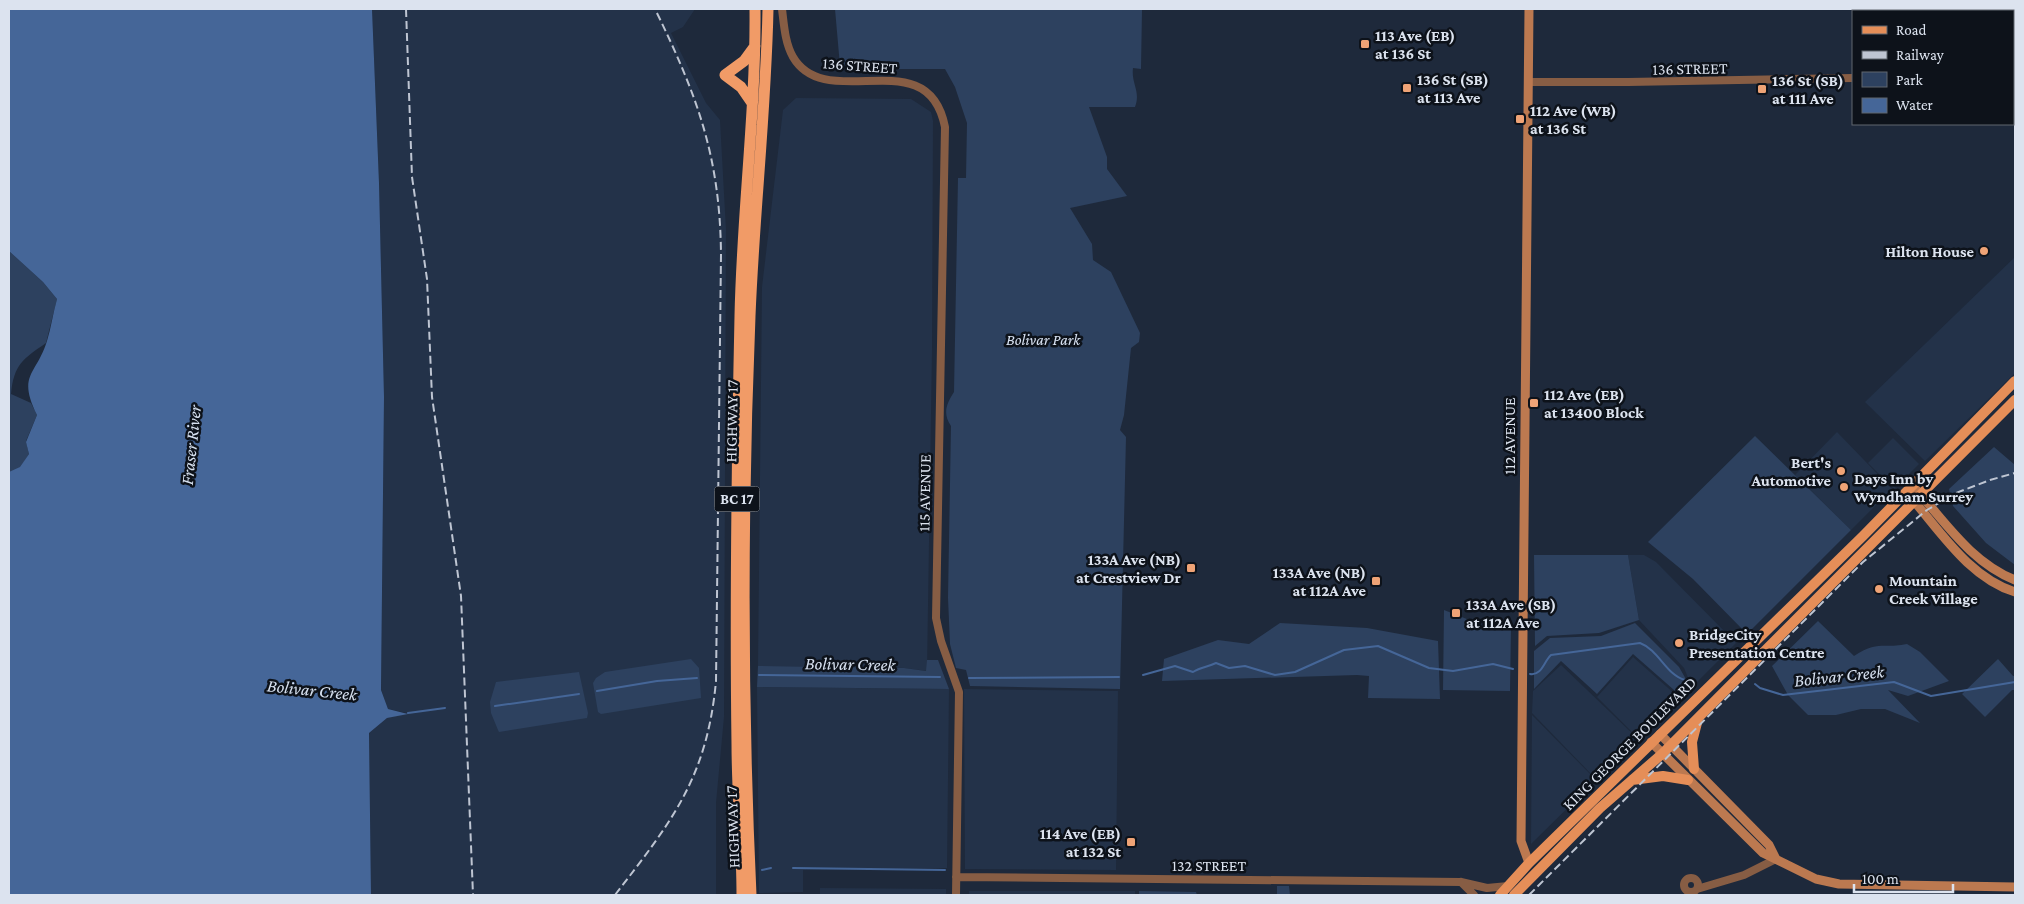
<svg xmlns="http://www.w3.org/2000/svg" width="2024" height="904" viewBox="0 0 2024 904" font-family="'Crimson Pro',serif">
  <style>
    .built { fill: #233249 }
    .green { fill: #2d415f }
    .water { fill: #456698 }
    .lines { fill: none; stroke-linecap: round; stroke-linejoin: round }
    .stream { stroke: #456698; stroke-width: 2 }
    .tertiary { stroke: #875d44; stroke-width: 8 }
    .secondary { stroke: #bc7950; stroke-width: 9 }
    .primary { stroke: #e58e58; stroke-width: 10 }
    .trunk { stroke: #f19b67; stroke-width: 11 }
    .rail { stroke: #bec5d2; stroke-width: 2; stroke-dasharray: 8 4; stroke-linecap: butt }
    .poi-dot { fill: #efa376; stroke: #0d121a; stroke-width: 2 }
    .labels { text-anchor: middle; stroke-width: 5; stroke-linejoin: round; paint-order: stroke }
    .shield { fill: #0d121a; stroke: #9ea4af; stroke-width: 1 }
    .shield-label { font-size: 15px; font-weight: bold; fill: #dce3ef }
    .poi-label { font-size: 16px; font-weight: bold; fill: #dce3ef; stroke: #0d121a; text-anchor: start }
    .street-label { font-size: 16px; fill: #dce3ef; stroke: #0d121a }
    .park-label { font-size: 16px; font-style: italic; fill: #d9e3f3; stroke: #0d121a }
    .water-label { font-size: 18px; font-style: italic; fill: #d7e1f0; stroke: #0d121a }
  </style>
  <rect width="100%" height="100%" fill="#1e293b"/>
  <path class="built" d="M 372,9 L 695,9 L 683,27 L 671,33 L 706,103 L 720,120 L 726,230 L 724,717 L 716,803 L 716,895 L 371,895 L 369,733 L 387,718 L 407,713 L 388,709 L 381,690 L 384,397 L 379,183 Z
    M 796,98 L 911,99 L 931,112 L 933,121 L 932,350 L 927,671 L 904,668 L 758,666 L 762,287 L 783,110 Z
    M 2015,257 L 2015,373 L 1925,461 L 1865,402 Z
    M 1837,432 L 1892,489 L 1851,530 L 1795,475 Z
    M 1893,438 L 1919,464 L 1894,489 L 1868,463 Z
    M 1628,555 L 1644,555 L 1656,562 L 1736,643 L 1692,687 L 1684,668 L 1639,620 Z
    M 1633,657 L 1676,695 L 1637,737 L 1597,697 Z
    M 1561,665 L 1636,737 L 1595,778 L 1532,713 L 1533,691 Z
    M 757,687 L 949,689 L 947,868 L 803,870 L 803,892 L 759,893 Z
    M 964,689 L 1118,691 L 1116,870 L 965,869 Z
    M 1532,715 L 1596,780 L 1531,844 Z
    M 820,888 L 946,889 L 946,895 L 820,895 Z
    M 969,891 L 1135,891 L 1135,895 L 969,895 Z"/>
  <path class="green" d="M 835,9 L 1142,9 L 1141,69 L 1133,68 C 1131,84 1141,91 1135,107 L 1089,107 L 1107,157 L 1107,169 L 1127,196 L 1070,208 L 1092,244 L 1093,260 L 1111,272 L 1140,333 L 1139,342 L 1131,348 L 1124,415 L 1120,430 L 1126,437 L 1120,689 L 970,686 L 966,670 L 956,668 L 950,644 L 948,598 L 951,426 C 942,413 947,403 954,392 L 958,178 L 966,178 L 967,123 L 955,87 L 945,69 L 894,69 L 840,66 Z
    M 9,251 L 43,282 L 57,299 L 46,343 C 23,359 14,364 11,394 L 31,403 L 37,415 L 26,441 L 29,454 L 9,486 Z
    M 1755,436 L 1851,530 L 1747,634 L 1693,579 L 1648,542 Z
    M 1994,447 L 2015,465 L 2015,565 L 1986,543 L 1953,506 L 1949,489 Z
    M 1534,555 L 1628,555 L 1639,620 L 1599,633 L 1547,636 L 1535,646 Z
    M 1444,610 L 1487,627 L 1511,628 L 1510,691 L 1443,690 Z
    M 1818,621 L 1854,656 C 1878,640 1882,649 1907,644 L 1920,652 L 1949,681 L 1908,696 L 1888,690 L 1920,723 L 1885,709 L 1861,709 L 1836,715 L 1808,715 L 1788,695 L 1772,666 Z
    M 1280,623 L 1367,628 L 1438,641 L 1440,699 L 1368,698 L 1369,676 L 1357,675 L 1162,681 L 1164,659 L 1218,640 L 1249,644 Z
    M 1635,623 L 1679,667 L 1691,688 L 1682,697 L 1633,654 L 1597,694 L 1561,661 L 1534,689 L 1534,651 L 1550,638 L 1601,636 Z
    M 691,659 L 699,668 L 701,698 L 601,714 L 598,712 L 593,683 L 596,678 L 605,672 Z
    M 1998,659 L 2013,676 L 2015,676 L 2015,690 L 2012,690 L 1985,717 L 1962,694 Z
    M 927,660 L 938,660 L 949,689 L 757,687 L 758,666 L 904,668 L 926,671 Z
    M 579,672 L 588,713 L 587,718 L 499,732 L 498,730 L 491,713 L 490,702 L 496,682 Z
    M 1277,886 L 1289,886 L 1290,895 L 1277,895 Z
    M 1139,891 L 1196,892 L 1197,895 L 1139,895 Z"/>
  <path class="water" d="M 9,9 L 372,9 L 379,183 L 384,397 L 381,690 L 388,709 L 408,714 L 387,718 L 369,733 L 371,895 L 9,895 L 9,472 L 20,467 L 29,454 L 26,442 L 37,415 C 17,374 36,376 47,341 C 51,328 53,313 57,299 L 43,282 L 9,251 Z"/>
  <g class="lines">
    <path class="stream" d="M 1530,674 C 1542,676 1544,661 1551,655 L 1640,643 C 1659,650 1666,675 1685,680
      M 759,675 L 940,677
      M 1143,675 L 1175,666 L 1193,672 C 1201,667 1208,667 1216,663 L 1229,668 L 1245,666 L 1275,675 L 1295,672 L 1344,650 L 1378,646 L 1429,668 L 1453,671 L 1493,664 L 1513,669
      M 969,678 L 1119,677
      M 1755,684 L 1760,688 L 1783,695 L 1894,682 L 1931,696 L 2015,682
      M 597,691 L 657,681 L 697,678
      M 495,706 L 579,694
      M 408,713 L 445,708
      M 793,868 L 945,870
      M 762,870 L 771,868"/>
    <path class="tertiary" d="M 782,9 C 784,25 785,43 793,57 C 827,115 928,39 945,127 L 936,618 L 941,641 L 959,692 L 956,895
      M 2013,77 L 2015,77
      M 1528,82 L 1628,82 L 1853,78
      M 956,877 L 1461,882 L 1487,888 L 1508,886
      M1684 885a7 7 0 1 1 14 0a7 7 0 1 1-14 0Z
      M 1461,882 L 1474,895
      M 1697,889 L 1744,875 L 1776,859"/>
    <path class="secondary" d="M 1529,9 L 1521,841 L 1529,863
      M 1912,485 C 1944,520 1970,562 2015,580
      M 1906,492 C 1938,527 1967,577 2015,592
      M 1660,734 L 1769,845 L 1776,859
      M 1651,742 L 1763,853 L 1816,879 L 1839,884 L 2015,887"/>
    <path class="primary" d="M 1694,769 L 1692,742 L 1698,719
      M 1632,780 L 1663,776 L 1688,780
      M 1500,895 L 1529,863 L 1863,536 L 2015,381
      M 1514,895 L 1600,808 L 1662,754 L 2015,400"/>
    <path class="trunk" d="M 752,103 L 741,87 L 725,75 L 744,61 L 755,46
      M 742,895 C 742,845 737,794 737,744 C 735,601 737,458 740,316 C 742,213 756,111 755,9
      M 751,895 C 742,703 742,509 750,316 C 754,213 766,111 768,9"/>
    <path class="rail" d="M 406,9 L 412,177 L 427,279 L 432,397 L 461,596 L 473,895
      M 615,895 C 672,821 707,778 716,681 L 721,254 C 720,156 697,95 655,9
      M 1529,895 L 1863,562 L 1927,510 L 1956,493 L 1990,480 L 2015,473"/>
  </g>
  <g class="poi-dot">
    <rect x="1360" y="39" width="10" height="10" rx="2.5"/>
    <rect x="1402" y="83" width="10" height="10" rx="2.5"/>
    <rect x="1757" y="84" width="10" height="10" rx="2.5"/>
    <rect x="1515" y="114" width="10" height="10" rx="2.5"/>
    <circle cx="1984" cy="251" r="5"/>
    <rect x="1529" y="398" width="10" height="10" rx="2.5"/>
    <circle cx="1841" cy="471" r="5"/>
    <circle cx="1844" cy="487" r="5"/>
    <rect x="1186" y="563" width="10" height="10" rx="2.5"/>
    <rect x="1371" y="576" width="10" height="10" rx="2.5"/>
    <circle cx="1879" cy="589" r="5"/>
    <rect x="1451" y="608" width="10" height="10" rx="2.5"/>
    <circle cx="1679" cy="643" r="5"/>
    <rect x="1126" y="837" width="10" height="10" rx="2.5"/>
  </g>
  <g class="labels">
    <rect class="shield" x="714.5" y="486.5" width="45" height="25" rx="4"/>
    <g class="shield-label">
      <text x="737" y="504">BC 17</text>
    </g>
    <g class="poi-label">
      <text x="1375" y="41">113 Ave (EB)<tspan x="1375" dy="18">at 136 St</tspan></text>
      <text x="1417" y="85">136 St (SB)<tspan x="1417" dy="18">at 113 Ave</tspan></text>
      <text x="1772" y="86">136 St (SB)<tspan x="1772" dy="18">at 111 Ave</tspan></text>
      <text x="1530" y="116">112 Ave (WB)<tspan x="1530" dy="18">at 136 St</tspan></text>
      <text x="1974" y="257" text-anchor="end">Hilton House</text>
      <text x="1544" y="400">112 Ave (EB)<tspan x="1544" dy="18">at 13400 Block</tspan></text>
      <text x="1831" y="468" text-anchor="end">Bert's<tspan x="1831" dy="18">Automotive</tspan></text>
      <text x="1854" y="484">Days Inn by<tspan x="1854" dy="18">Wyndham Surrey</tspan></text>
      <text x="1181" y="565" text-anchor="end">133A Ave (NB)<tspan x="1181" dy="18">at Crestview Dr</tspan></text>
      <text x="1366" y="578" text-anchor="end">133A Ave (NB)<tspan x="1366" dy="18">at 112A Ave</tspan></text>
      <text x="1889" y="586">Mountain<tspan x="1889" dy="18">Creek Village</tspan></text>
      <text x="1466" y="610">133A Ave (SB)<tspan x="1466" dy="18">at 112A Ave</tspan></text>
      <text x="1689" y="640">BridgeCity<tspan x="1689" dy="18">Presentation Centre</tspan></text>
      <text x="1121" y="839" text-anchor="end">114 Ave (EB)<tspan x="1121" dy="18">at 132 St</tspan></text>
    </g>
    <g class="street-label">
      <text transform="translate(860 65) rotate(4)" y="6">136 STREET</text>
      <text transform="translate(1690 68) rotate(-1)" y="6">136 STREET</text>
      <text transform="translate(731 421) rotate(-89)" y="6">HIGHWAY 17</text>
      <text transform="translate(1509 436) rotate(-90)" y="6">112 AVENUE</text>
      <text transform="translate(924 493) rotate(-89)" y="6">115 AVENUE</text>
      <text transform="translate(1629 743) rotate(-45)" y="6">KING GEORGE BOULEVARD</text>
      <text transform="translate(732 827) rotate(-92)" y="6">HIGHWAY 17</text>
      <text x="1209" y="871">132 STREET</text>
    </g>
    <g class="park-label">
      <text x="1043" y="345">Bolivar Park</text>
    </g>
    <g class="water-label">
      <text transform="translate(191 445) rotate(-84)" y="6">Fraser River</text>
      <text transform="translate(850 664) rotate(1)" y="6">Bolivar Creek</text>
      <text transform="translate(1839 676) rotate(-6)" y="6">Bolivar Creek</text>
      <text transform="translate(312 690) rotate(6)" y="6">Bolivar Creek</text>
    </g>
  </g>
  <rect width="2024" height="904" fill="none" stroke="#dce3ef" stroke-width="20"/>
  <rect x="1852" y="10" width="162" height="115" fill="#0d121a" stroke="#60666f"/>
  <rect x="1862" y="26" width="25" height="8" fill="#e58e58" stroke="#60666f"/>
  <text x="1896" y="35" font-size="15" fill="#dce3ef">Road</text>
  <rect x="1862" y="51" width="25" height="8" fill="#bec5d2" stroke="#60666f"/>
  <text x="1896" y="60" font-size="15" fill="#dce3ef">Railway</text>
  <rect x="1862" y="72" width="25" height="15" fill="#2d415f" stroke="#60666f"/>
  <text x="1896" y="85" font-size="15" fill="#dce3ef">Park</text>
  <rect x="1862" y="98" width="25" height="15" fill="#456698" stroke="#60666f"/>
  <text x="1896" y="110" font-size="15" fill="#dce3ef">Water</text>
  <path d="M1854 884v8h99v-8" fill="none" stroke="#dce3ef" stroke-width="2.5"/>
  <text x="1862" y="884" font-size="15" fill="#dce3ef" stroke="#0d121a" stroke-width="4" paint-order="stroke">100 m</text>
</svg>
